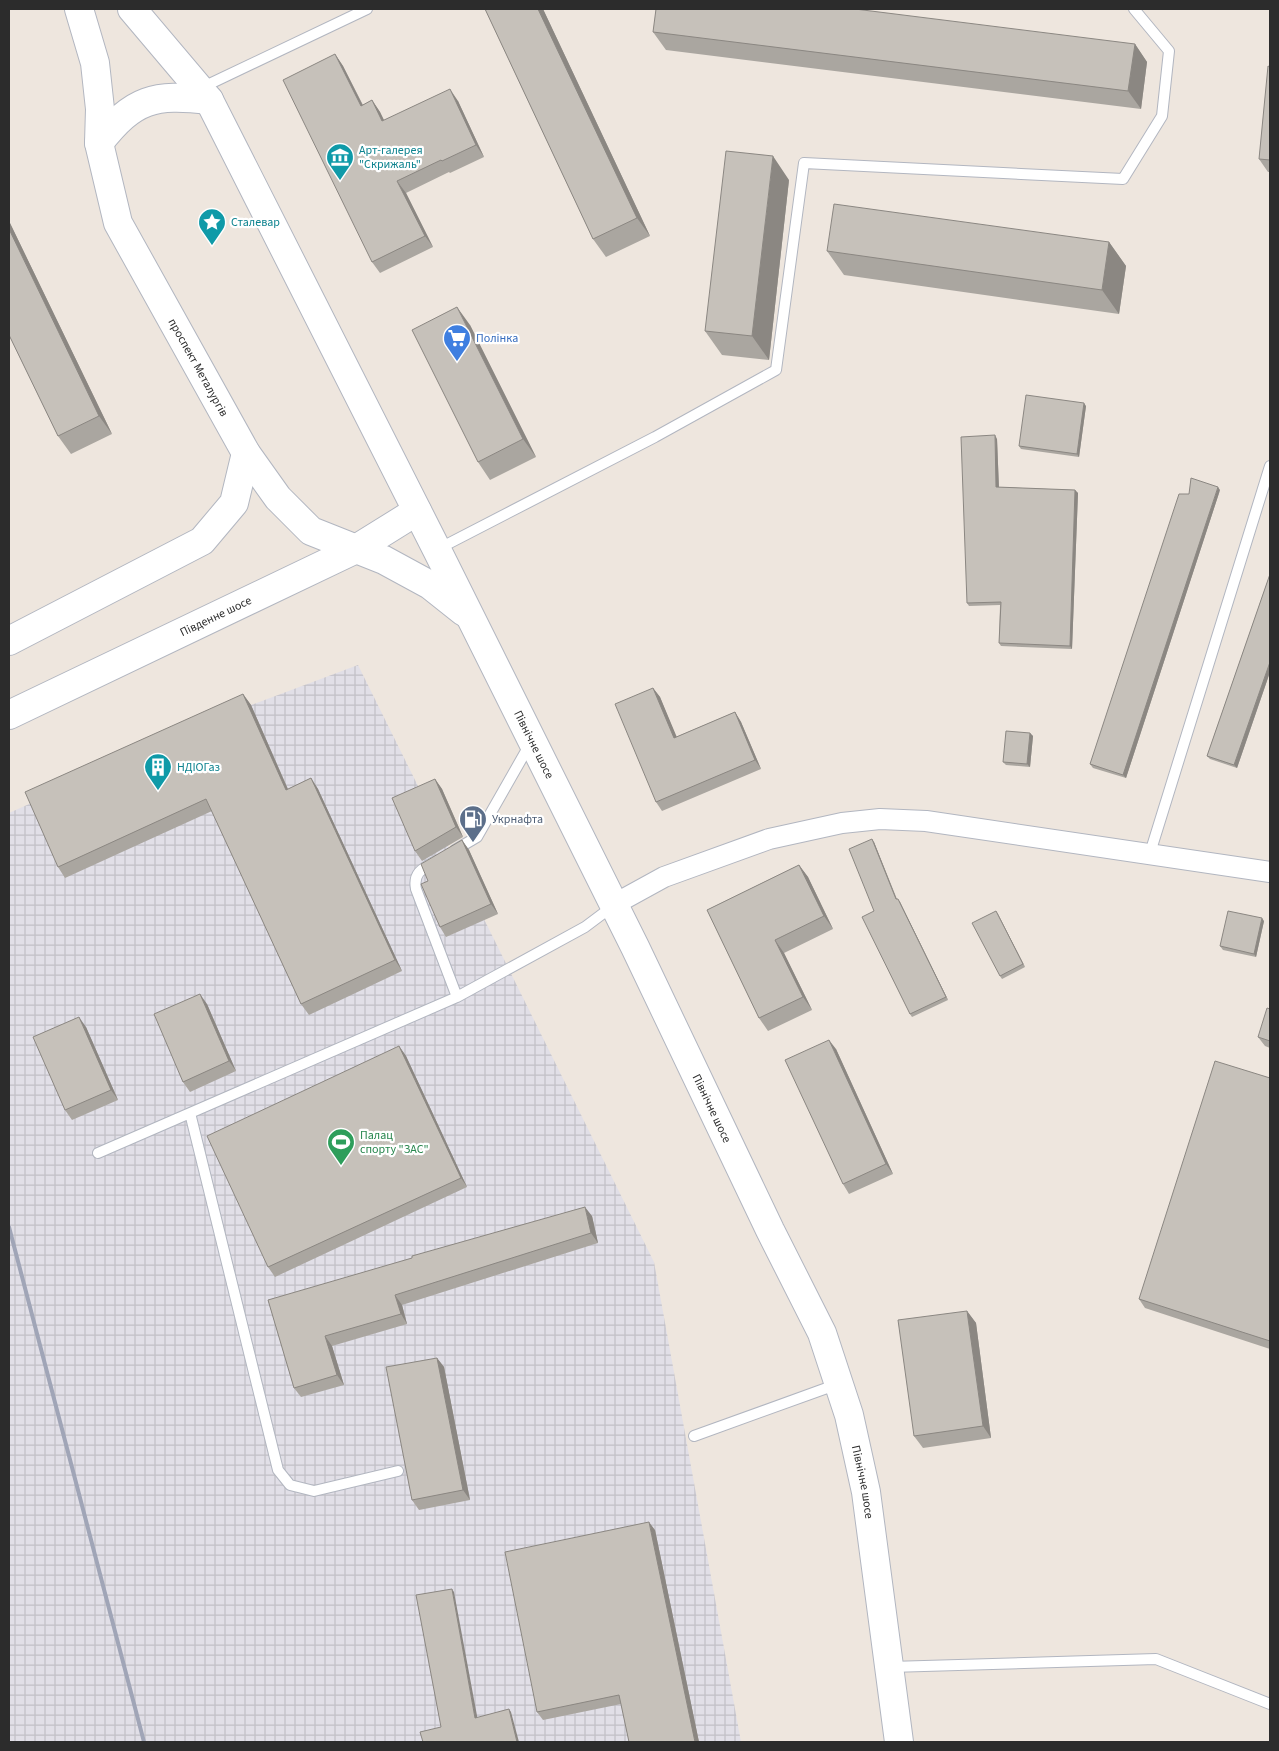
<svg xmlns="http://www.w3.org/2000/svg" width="1279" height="1751" viewBox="0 0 1279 1751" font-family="'Source Sans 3',sans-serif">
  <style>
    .industrial { fill: url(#industrial-grid) }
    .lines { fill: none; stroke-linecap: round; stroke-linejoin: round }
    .lane-casing { stroke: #b2b6c0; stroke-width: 12 }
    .street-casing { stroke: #b2b6c0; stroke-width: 22 }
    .secondary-casing { stroke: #b2b6c0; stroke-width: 30 }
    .lane { stroke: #fff; stroke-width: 10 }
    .street { stroke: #fff; stroke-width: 20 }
    .secondary { stroke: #fff; stroke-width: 28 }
    .rail { stroke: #a0a5b7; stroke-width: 4 }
    .wall { fill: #aaa6a0 }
    .shaded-wall { fill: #8b8782 }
    .building { fill: #c6c1ba; stroke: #8b8782 }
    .labels { text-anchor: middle; stroke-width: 4.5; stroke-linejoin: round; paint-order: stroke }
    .culture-label { font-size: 12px; fill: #0d838f; stroke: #fff; text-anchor: start }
    .shop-label { font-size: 12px; fill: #366cbe; stroke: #fff; text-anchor: start }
    .street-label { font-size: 12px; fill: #2c2c2c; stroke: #fff }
    .service-label { font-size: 12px; fill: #4e5e75; stroke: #fff; text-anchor: start }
    .leisure-label { font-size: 12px; fill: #27864d; stroke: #fff; text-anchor: start }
  </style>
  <defs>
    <pattern id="industrial-grid" width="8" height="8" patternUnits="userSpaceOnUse" patternTransform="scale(1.25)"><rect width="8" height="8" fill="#e1dfe7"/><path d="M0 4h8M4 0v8" fill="none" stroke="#c1c0c6"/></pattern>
  </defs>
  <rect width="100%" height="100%" fill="#eee6de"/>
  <path class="industrial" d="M 358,665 L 654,1262 L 741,1742 L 9,1742 L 9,813 L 251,705 Z"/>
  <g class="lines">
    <g class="lane-casing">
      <path id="lane" d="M 201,88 L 367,9
        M 438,549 L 655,437 L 776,370 L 804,163 L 1123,179 L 1162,116 L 1169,51 L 1134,9
        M 455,850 L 477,837 L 530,744
        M 1150,853 L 1270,466
        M 434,862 C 421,869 413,874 416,889 L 457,997
        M 190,1113 L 278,1470 L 290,1485 L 314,1491 L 398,1471
        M 98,1153 L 457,997 L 585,927 L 613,906
        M 694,1436 L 838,1384
        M 890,1667 L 1156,1659 L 1270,1704"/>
    </g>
    <g class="street-casing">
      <path id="street" d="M 613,905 L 664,877 L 769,839 L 842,823 L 880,819 L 926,821 L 1270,872"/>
    </g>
    <g class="secondary-casing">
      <g id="secondary">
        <path id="s1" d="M 79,9 L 95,63 L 100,109 L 99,143 L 118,223 L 246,453 L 278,498 L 311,531 L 384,560 L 430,585 L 464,612"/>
        <path id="s2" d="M 132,9 L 209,100 L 437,550 L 635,947 L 770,1230 L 822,1333 L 849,1415 L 866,1492 L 899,1742"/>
        <path d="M 99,143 C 134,98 154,94 209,100"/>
        <path d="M 9,641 L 202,541 L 234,503 L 246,453"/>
        <path id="s3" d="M 9,715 L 356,549 L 417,511"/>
      </g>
    </g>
    <use href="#lane" class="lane"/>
    <use href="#street" class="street"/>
    <use href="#secondary" class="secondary"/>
    <path class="rail" d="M 9,1227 L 144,1742"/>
  </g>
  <path class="wall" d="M 485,9 L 543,9 L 650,236 L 606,257 L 593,239 Z
    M 653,32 L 1135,44 L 1147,62 L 1141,109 L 666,50 Z
    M 335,54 L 343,66 L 363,105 L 372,100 L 380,112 L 384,120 L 458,101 L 484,157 L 450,173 L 449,172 L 406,193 L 433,247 L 380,273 L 372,262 Z
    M 1270,67 L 1270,172 L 1268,172 L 1259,159 Z
    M 789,180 L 769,360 L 722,355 L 705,331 Z
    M 9,221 L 112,434 L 71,454 L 58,436 L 9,335 Z
    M 1109,242 L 1126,266 L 1119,314 L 844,275 L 827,251 Z
    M 470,325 L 536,457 L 490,480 L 478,462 Z
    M 1086,406 L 1079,457 L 1021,449 L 1019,446 Z
    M 997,439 L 999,487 L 1075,490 L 1078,493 L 1072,649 L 1001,646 L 999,643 L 1000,605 L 969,606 L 967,603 Z
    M 1220,490 L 1126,778 L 1093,768 L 1090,764 Z
    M 1270,574 L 1270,672 L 1237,768 L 1210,759 L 1207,756 Z
    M 653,688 L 660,697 L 676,737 L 735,712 L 741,722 L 761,769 L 662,811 L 656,802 Z
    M 243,694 L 251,705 L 288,789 L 311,778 L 318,789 L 402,971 L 309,1015 L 301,1004 L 212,811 L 65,878 L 58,867 Z
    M 1030,733 L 1033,736 L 1030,767 L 1006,765 L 1003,762 Z
    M 435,779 L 442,789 L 463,837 L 422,861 L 415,851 Z
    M 462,840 L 469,850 L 498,914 L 446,937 L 440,927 L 428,881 Z
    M 874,842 L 897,899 L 900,902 L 948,1000 L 912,1017 L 910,1014 L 874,911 Z
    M 799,865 L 808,877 L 833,929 L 784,953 L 812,1010 L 768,1031 L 759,1018 L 707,910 Z
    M 996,911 L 1025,967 L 1002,979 L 1000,976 Z
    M 1264,921 L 1256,957 L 1223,950 L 1220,946 Z
    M 207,1004 L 236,1071 L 190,1092 L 183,1082 Z
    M 1270,1009 L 1270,1048 L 1265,1046 L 1258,1037 Z
    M 86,1027 L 118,1100 L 72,1120 L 65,1110 Z
    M 399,1046 L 406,1056 L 467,1187 L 275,1277 L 268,1267 Z
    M 836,1049 L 893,1174 L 849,1194 L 843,1184 Z
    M 1270,1078 L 1270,1349 L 1145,1308 L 1139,1299 Z
    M 592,1216 L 598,1243 L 402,1305 L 407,1324 L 332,1346 L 344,1385 L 301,1397 L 294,1388 L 268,1300 Z
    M 967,1311 L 976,1323 L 991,1438 L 923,1448 L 914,1436 Z
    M 437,1358 L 444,1367 L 470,1500 L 419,1510 L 412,1500 Z
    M 655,1530 L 699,1742 L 629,1742 L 621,1704 L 543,1720 L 537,1712 Z"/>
  <path class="shaded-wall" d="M 538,9 L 543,9 L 650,236 L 637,218 Z
    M 1135,44 L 1147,62 L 1141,109 L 1128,91 Z
    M 335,54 L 343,66 L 369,118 L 361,106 Z
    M 450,89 L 458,101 L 484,157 L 476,145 Z
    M 372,100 L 380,112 L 390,133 L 382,121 Z
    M 773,156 L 789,180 L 769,360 L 752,336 Z
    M 397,181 L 406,193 L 433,247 L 425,236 Z
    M 9,221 L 112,434 L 99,416 L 9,229 Z
    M 1109,242 L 1126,266 L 1119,314 L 1102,290 Z
    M 457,307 L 470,325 L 536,457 L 523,439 Z
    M 1084,403 L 1086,406 L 1079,457 L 1077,454 Z
    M 995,435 L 997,439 L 999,490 L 996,487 Z
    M 1218,487 L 1220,490 L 1126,778 L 1123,775 Z
    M 1075,490 L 1078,493 L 1072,649 L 1070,646 Z
    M 1270,662 L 1270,672 L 1237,768 L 1234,765 Z
    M 653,688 L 660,697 L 681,747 L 674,738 Z
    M 243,694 L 251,705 L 293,801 L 286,790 Z
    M 735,712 L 741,722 L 761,769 L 755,760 Z
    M 1030,733 L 1033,736 L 1030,767 L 1027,764 Z
    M 311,778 L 318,789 L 402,971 L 395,960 Z
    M 435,779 L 442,789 L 463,837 L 456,827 Z
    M 872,839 L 874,842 L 898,903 L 896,899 Z
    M 462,840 L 469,850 L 498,914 L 491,904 Z
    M 799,865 L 808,877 L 833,929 L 824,916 Z
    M 898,899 L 900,902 L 948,1000 L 946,997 Z
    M 996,911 L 998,914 L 1025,967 L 1023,964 Z
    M 1262,918 L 1264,921 L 1256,957 L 1254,954 Z
    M 775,940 L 784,953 L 812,1010 L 803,997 Z
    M 200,994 L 207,1004 L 236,1071 L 229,1061 Z
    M 79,1017 L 86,1027 L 118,1100 L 111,1090 Z
    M 829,1040 L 836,1049 L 893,1174 L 886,1164 Z
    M 399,1046 L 406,1056 L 467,1187 L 461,1178 Z
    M 585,1207 L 592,1216 L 598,1243 L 591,1233 Z
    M 395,1295 L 402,1305 L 407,1324 L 401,1314 Z
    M 967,1311 L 976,1323 L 991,1438 L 983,1426 Z
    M 325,1336 L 332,1346 L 344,1385 L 337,1375 Z
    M 437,1358 L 444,1367 L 470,1500 L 463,1490 Z
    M 649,1522 L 655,1530 L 699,1742 L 695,1742 Z
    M 452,1589 L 454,1592 L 478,1721 L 475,1718 Z
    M 509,1709 L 511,1712 L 519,1742 L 517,1742 Z"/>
  <path class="building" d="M 485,9 L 538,9 L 637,218 L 593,239 Z
    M 656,9 L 855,9 L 1135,44 L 1128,91 L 653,32 Z
    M 335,54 L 361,106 L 372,100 L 382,121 L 450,89 L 476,145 L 442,161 L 441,160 L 397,181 L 425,236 L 372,262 L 283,80 Z
    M 1268,66 L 1270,67 L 1270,160 L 1259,159 Z
    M 726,151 L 773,156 L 752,336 L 705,331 Z
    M 834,204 L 1109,242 L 1102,290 L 827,251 Z
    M 9,229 L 99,416 L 58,436 L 9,335 Z
    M 457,307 L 523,439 L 478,462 L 412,330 Z
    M 1026,395 L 1084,403 L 1077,454 L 1019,446 Z
    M 995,435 L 996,487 L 1075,490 L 1070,646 L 999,643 L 1001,602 L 967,603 L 961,437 Z
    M 1191,478 L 1218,487 L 1123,775 L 1090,764 L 1179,494 L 1189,494 Z
    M 1270,574 L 1270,662 L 1234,765 L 1207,756 Z
    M 653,688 L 674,738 L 735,712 L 755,760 L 656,802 L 615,704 Z
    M 243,694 L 286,790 L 311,778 L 395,960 L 301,1004 L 206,799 L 58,867 L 25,792 Z
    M 1006,731 L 1030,733 L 1027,764 L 1003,762 Z
    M 435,779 L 456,827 L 415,851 L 392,798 Z
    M 872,839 L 896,899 L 898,899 L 946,997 L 910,1014 L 862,917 L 874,911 L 849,849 Z
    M 462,840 L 491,904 L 440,927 L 421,884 L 428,881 L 421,864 Z
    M 799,865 L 824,916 L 775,940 L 803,997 L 759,1018 L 707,910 Z
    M 996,911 L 1023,964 L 1000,976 L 972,923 Z
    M 1228,911 L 1262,918 L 1254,954 L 1220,946 Z
    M 200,994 L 229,1061 L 183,1082 L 154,1014 Z
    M 1267,1008 L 1270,1009 L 1270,1041 L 1258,1037 Z
    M 79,1017 L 111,1090 L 65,1110 L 33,1037 Z
    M 829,1040 L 886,1164 L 843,1184 L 785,1060 Z
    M 399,1046 L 461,1178 L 268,1267 L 207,1136 Z
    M 1215,1061 L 1270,1078 L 1270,1341 L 1139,1299 Z
    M 585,1207 L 591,1233 L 395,1295 L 401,1314 L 325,1336 L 337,1375 L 294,1388 L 268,1300 L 412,1258 L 412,1256 Z
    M 967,1311 L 983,1426 L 914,1436 L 898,1320 Z
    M 437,1358 L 463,1490 L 412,1500 L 386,1367 Z
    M 649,1522 L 695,1742 L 629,1742 L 619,1695 L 537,1712 L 505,1552 Z
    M 452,1589 L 475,1718 L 509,1709 L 517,1742 L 423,1742 L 420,1732 L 441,1727 L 416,1595 Z"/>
  <defs>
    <g id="museum-pin" transform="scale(1.4375)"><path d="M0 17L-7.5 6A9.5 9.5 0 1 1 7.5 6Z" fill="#0f9aa8" stroke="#fff"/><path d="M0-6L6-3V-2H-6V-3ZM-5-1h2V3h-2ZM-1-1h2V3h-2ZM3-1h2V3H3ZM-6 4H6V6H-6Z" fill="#fff"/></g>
    <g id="sight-pin" transform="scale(1.4375)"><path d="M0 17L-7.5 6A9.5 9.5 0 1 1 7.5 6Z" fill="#0f9aa8" stroke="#fff"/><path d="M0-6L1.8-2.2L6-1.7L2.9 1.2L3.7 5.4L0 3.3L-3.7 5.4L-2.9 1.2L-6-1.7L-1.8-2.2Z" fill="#fff"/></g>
    <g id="supermarket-pin" transform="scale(1.4375)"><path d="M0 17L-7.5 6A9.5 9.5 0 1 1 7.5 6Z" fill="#3f7fe0" stroke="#fff"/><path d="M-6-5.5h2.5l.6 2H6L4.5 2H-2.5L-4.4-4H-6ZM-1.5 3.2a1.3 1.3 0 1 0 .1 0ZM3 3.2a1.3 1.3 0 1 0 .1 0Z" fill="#fff"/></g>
    <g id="building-pin" transform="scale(1.4375)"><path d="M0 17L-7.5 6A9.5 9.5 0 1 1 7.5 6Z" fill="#0f9aa8" stroke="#fff"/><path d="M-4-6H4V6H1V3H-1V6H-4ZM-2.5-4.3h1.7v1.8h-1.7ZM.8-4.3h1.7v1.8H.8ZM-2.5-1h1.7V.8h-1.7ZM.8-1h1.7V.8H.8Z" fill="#fff"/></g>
    <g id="fuel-pin" transform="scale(1.4375)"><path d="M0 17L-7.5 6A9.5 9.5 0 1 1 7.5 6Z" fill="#5c6f8a" stroke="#fff"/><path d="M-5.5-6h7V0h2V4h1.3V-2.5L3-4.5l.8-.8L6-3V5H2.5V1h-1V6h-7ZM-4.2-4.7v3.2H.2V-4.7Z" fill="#fff"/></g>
    <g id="stadium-pin" transform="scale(1.4375)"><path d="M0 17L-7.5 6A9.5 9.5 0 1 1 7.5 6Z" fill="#2e9e5b" stroke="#fff"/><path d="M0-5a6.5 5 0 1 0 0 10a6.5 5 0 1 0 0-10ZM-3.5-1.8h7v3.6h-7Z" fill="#fff"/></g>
  </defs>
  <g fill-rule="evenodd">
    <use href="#museum-pin" x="340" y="157"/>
    <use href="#sight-pin" x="212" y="222"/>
    <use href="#supermarket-pin" x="457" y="338"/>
    <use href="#building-pin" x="158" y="767"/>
    <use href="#fuel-pin" x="473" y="819"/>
    <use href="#stadium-pin" x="341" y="1142"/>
  </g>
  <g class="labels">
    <g class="culture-label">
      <text x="359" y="154">Арт-галерея<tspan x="359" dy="14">"Скрижаль"</tspan></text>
      <text x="231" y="226">Сталевар</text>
      <text x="177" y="771">НДІОГаз</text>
    </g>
    <g class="shop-label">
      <text x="476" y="342">Полінка</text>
    </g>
    <g class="street-label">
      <text dy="4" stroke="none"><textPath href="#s1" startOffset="384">проспект Металургів</textPath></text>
      <text dy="4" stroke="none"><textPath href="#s3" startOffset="229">Південне шосе</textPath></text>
      <text dy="4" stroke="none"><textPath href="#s2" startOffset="841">Північне шосе</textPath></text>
      <text dy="4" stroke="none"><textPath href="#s2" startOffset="1246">Північне шосе</textPath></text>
      <text dy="4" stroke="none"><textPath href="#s2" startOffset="1651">Північне шосе</textPath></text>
    </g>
    <g class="service-label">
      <text x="492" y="823">Укрнафта</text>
    </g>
    <g class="leisure-label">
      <text x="360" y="1139">Палац<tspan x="360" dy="14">спорту "ЗАС"</tspan></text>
    </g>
  </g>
  <rect width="1279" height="1751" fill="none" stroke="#2c2c2c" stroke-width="20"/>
</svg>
